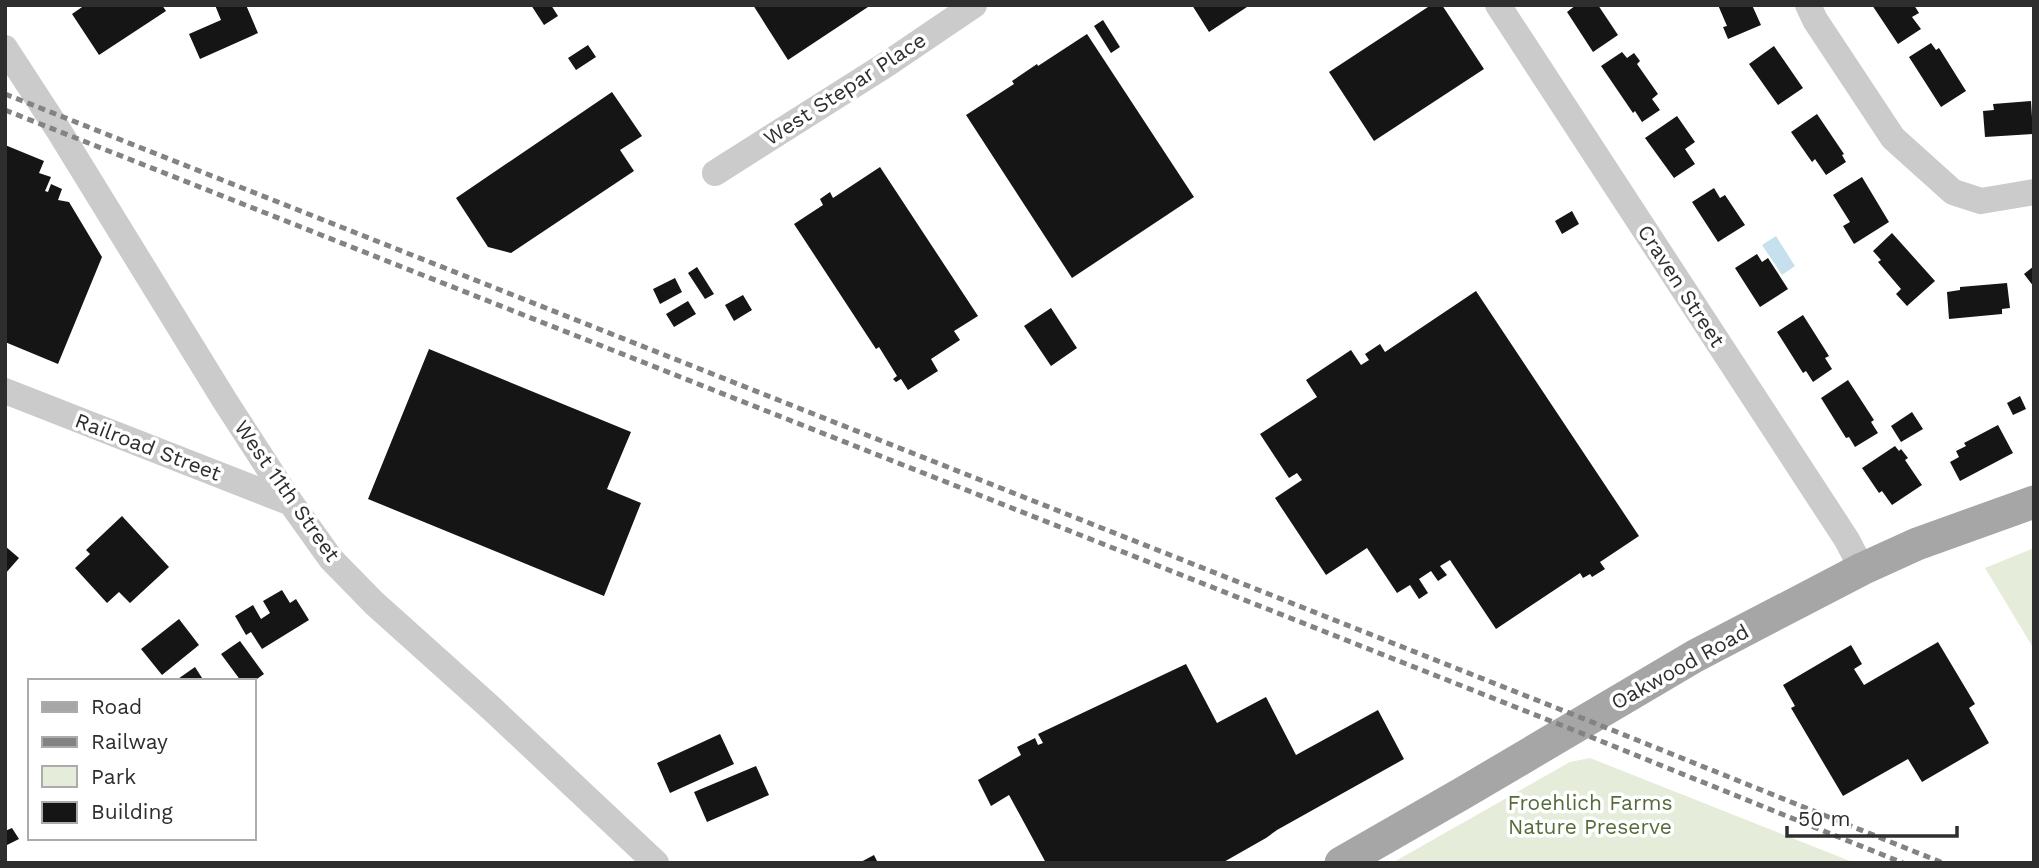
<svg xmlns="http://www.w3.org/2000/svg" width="2039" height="868" viewBox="0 0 2039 868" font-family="'Work Sans',sans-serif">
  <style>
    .green { fill: #e5ecda }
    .water { fill: #c6e1ed }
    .building { fill: #151515 }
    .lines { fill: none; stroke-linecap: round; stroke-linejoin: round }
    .minor { stroke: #cbcbcb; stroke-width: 26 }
    .major { stroke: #a6a6a6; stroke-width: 33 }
    .rail { stroke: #838383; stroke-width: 5; stroke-dasharray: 7 5; stroke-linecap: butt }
    .labels { text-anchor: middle; stroke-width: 7; stroke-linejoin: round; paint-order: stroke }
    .street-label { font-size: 21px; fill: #2e2e2e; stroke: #fff }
    .park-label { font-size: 21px; fill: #556b39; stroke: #fff }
  </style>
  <rect width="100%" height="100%" fill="#fff"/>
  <path class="green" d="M 2034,548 L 2034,649 L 1985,568 Z
    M 1590,758 L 1855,863 L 1392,863 L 1570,762 Z"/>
  <path class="water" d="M 1776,236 L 1795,266 L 1782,275 L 1762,245 Z"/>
  <path class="building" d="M 85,5 L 162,5 L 166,11 L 99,55 L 72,14 Z
    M 215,5 L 246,5 L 258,33 L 200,59 L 189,34 L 221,20 Z
    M 531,5 L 551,5 L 558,16 L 544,25 Z
    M 753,5 L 871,5 L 788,60 Z
    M 1192,5 L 1250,5 L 1209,32 Z
    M 1431,5 L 1442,5 L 1484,69 L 1374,141 L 1329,72 Z
    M 1576,5 L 1598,5 L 1618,35 L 1593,52 L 1567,12 Z
    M 1718,5 L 1752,5 L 1761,25 L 1728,39 L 1723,27 L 1727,26 Z
    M 1872,5 L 1914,5 L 1919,13 L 1912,17 L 1921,29 L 1898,44 Z
    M 1103,20 L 1120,47 L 1111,53 L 1094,26 Z
    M 1087,34 L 1194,197 L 1072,278 L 966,115 L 1014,84 L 1012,81 L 1037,64 L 1038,66 Z
    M 1931,43 L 1936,50 L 1939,48 L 1966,91 L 1941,107 L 1909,57 Z
    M 588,45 L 596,57 L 576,70 L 568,58 Z
    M 1774,46 L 1803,88 L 1778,105 L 1749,64 Z
    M 1622,52 L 1627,58 L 1634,53 L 1640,61 L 1637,64 L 1658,94 L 1652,99 L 1660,110 L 1642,122 L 1635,111 L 1633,113 L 1601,66 Z
    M 612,92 L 642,136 L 620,150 L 634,171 L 511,253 L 488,247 L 456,198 Z
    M 2031,101 L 2033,134 L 1985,137 L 1983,111 L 1994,110 L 1993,104 Z
    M 1817,114 L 1844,154 L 1842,155 L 1846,162 L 1826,175 L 1815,159 L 1812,162 L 1791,132 Z
    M 1677,116 L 1695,142 L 1685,149 L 1695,164 L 1674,178 L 1645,138 Z
    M 5,145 L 44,161 L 39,173 L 51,177 L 45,191 L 48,192 L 51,184 L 62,189 L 58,200 L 69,202 L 102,257 L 58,364 L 5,342 Z
    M 880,167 L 978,316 L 954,331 L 960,340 L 931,359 L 938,371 L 908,390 L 901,379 L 896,382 L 893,379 L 897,376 L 879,347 L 876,349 L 794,224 L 823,205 L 820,199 L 830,192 L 833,198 Z
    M 1862,177 L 1889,222 L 1854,244 L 1843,226 L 1850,222 L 1833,195 Z
    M 1714,188 L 1720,198 L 1725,195 L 1745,225 L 1718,242 L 1692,202 Z
    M 1572,211 L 1579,224 L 1562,234 L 1555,221 Z
    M 1892,233 L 1935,281 L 1907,306 L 1896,294 L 1901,289 L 1878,262 L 1881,260 L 1873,251 Z
    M 1757,254 L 1762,262 L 1768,258 L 1788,289 L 1760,307 L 1735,268 Z
    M 2034,266 L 2034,287 L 2024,274 Z
    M 697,267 L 714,294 L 705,299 L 688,273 Z
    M 675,278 L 682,292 L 660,304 L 653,289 Z
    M 2007,283 L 2010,308 L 2002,309 L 2002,314 L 1949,319 L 1947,292 L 1960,290 L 1960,287 Z
    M 1476,291 L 1639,536 L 1600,562 L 1605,569 L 1592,577 L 1590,574 L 1583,578 L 1580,573 L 1496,629 L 1450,560 L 1440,566 L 1447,575 L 1438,581 L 1431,571 L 1419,579 L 1428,593 L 1419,599 L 1410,585 L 1397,593 L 1367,548 L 1326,575 L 1275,498 L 1302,480 L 1297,473 L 1289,478 L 1260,434 L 1317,397 L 1306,380 L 1351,350 L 1361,365 L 1369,360 L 1365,354 L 1380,344 L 1385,352 Z
    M 743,295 L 752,310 L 734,321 L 725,305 Z
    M 688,301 L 696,314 L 674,327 L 666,314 Z
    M 1051,308 L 1077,348 L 1051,366 L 1024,326 Z
    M 1803,315 L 1829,356 L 1825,358 L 1832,369 L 1813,382 L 1806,371 L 1803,373 L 1777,332 Z
    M 429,349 L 631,432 L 607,489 L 641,503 L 604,596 L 368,499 Z
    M 1848,380 L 1874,420 L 1871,422 L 1878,433 L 1855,447 L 1849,437 L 1846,438 L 1821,398 Z
    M 2020,396 L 2026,409 L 2013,415 L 2007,403 Z
    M 1912,412 L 1923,429 L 1901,442 L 1891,426 Z
    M 1998,425 L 2013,453 L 1960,481 L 1950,462 L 1959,457 L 1956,451 L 1966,446 L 1964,443 Z
    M 1895,446 L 1899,451 L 1901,449 L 1908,458 L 1905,460 L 1922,485 L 1892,505 L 1882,491 L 1879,493 L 1862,468 Z
    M 122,516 L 169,567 L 130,603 L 119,592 L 107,603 L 75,568 L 90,554 L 86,550 Z
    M 5,546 L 19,558 L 5,574 Z
    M 282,590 L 290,603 L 296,599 L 309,620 L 262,649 L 251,632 L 246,635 L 235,616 L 253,605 L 261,619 L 270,613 L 263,601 Z
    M 179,619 L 199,645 L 162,675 L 141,649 Z
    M 240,641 L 264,674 L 254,681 L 241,681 L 221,654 Z
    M 1938,642 L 1975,704 L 1969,708 L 1989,743 L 1922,782 L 1908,759 L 1843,796 L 1791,708 L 1795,706 L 1783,685 L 1851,645 L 1862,664 L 1854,669 L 1864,685 Z
    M 1186,664 L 1217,723 L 1266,697 L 1296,755 L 1378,710 L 1404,759 L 1277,830 L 1266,838 L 1222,863 L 1046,863 L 1009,795 L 991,806 L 978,780 L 1021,755 L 1017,747 L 1035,738 L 1038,745 L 1043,743 L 1038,734 Z
    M 195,667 L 204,681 L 175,681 Z
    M 720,734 L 734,764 L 670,793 L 657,763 Z
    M 756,766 L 769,795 L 707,822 L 694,792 Z
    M 12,828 L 19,839 L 5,846 L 5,831 Z
    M 874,855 L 878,863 L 859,863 Z"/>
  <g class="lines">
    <path class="minor" d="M 1498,5 L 1847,540 L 1862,569
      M 1808,5 L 1815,20 L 1893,138 L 1953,192 L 1981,201 L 2034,192
      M 5,48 L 59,131 L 225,401 L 291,503 L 331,559 L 374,603 L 491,708 L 656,863
      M 715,173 L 887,64 L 974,5
      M 5,391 L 291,503"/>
    <path class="major" d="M 1341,863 L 1463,793 L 1695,656 L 1862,569 L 1917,544 L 2034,502"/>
    <path class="rail" d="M 5,94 L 1587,720 L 1943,863
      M 5,110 L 1571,729 L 1903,863"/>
  </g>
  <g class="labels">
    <g class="street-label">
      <text transform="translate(845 89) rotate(-33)" y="7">West Stepar Place</text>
      <text transform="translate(1681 286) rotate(57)" y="7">Craven Street</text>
      <text transform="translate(148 447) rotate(21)" y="7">Railroad Street</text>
      <text transform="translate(287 491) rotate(55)" y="7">West 11th Street</text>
      <text transform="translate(1680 667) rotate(-29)" y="7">Oakwood Road</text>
    </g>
    <g class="park-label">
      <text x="1590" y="810">Froehlich Farms<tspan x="1590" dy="24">Nature Preserve</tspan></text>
    </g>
  </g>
  <rect width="2039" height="868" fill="none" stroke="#2e2e2e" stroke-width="14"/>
  <rect x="28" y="679" width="228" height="161" fill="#ffffff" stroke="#ababab" stroke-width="2"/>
  <rect x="42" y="702" width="35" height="10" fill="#a6a6a6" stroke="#ababab" stroke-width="2"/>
  <text x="91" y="714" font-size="21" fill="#2e2e2e">Road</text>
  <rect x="42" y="737" width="35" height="10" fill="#838383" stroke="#ababab" stroke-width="2"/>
  <text x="91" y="749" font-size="21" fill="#2e2e2e">Railway</text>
  <rect x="42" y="766" width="35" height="21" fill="#e5ecda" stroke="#ababab" stroke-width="2"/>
  <text x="91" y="784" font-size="21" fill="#2e2e2e">Park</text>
  <rect x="42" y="802" width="35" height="21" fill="#151515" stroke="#ababab" stroke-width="2"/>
  <text x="91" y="819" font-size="21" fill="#2e2e2e">Building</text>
  <path d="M1787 826v10h170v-10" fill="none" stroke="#2e2e2e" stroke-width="3.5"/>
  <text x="1798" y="826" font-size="21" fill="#2e2e2e" stroke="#ffffff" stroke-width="5" paint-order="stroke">50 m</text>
</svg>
